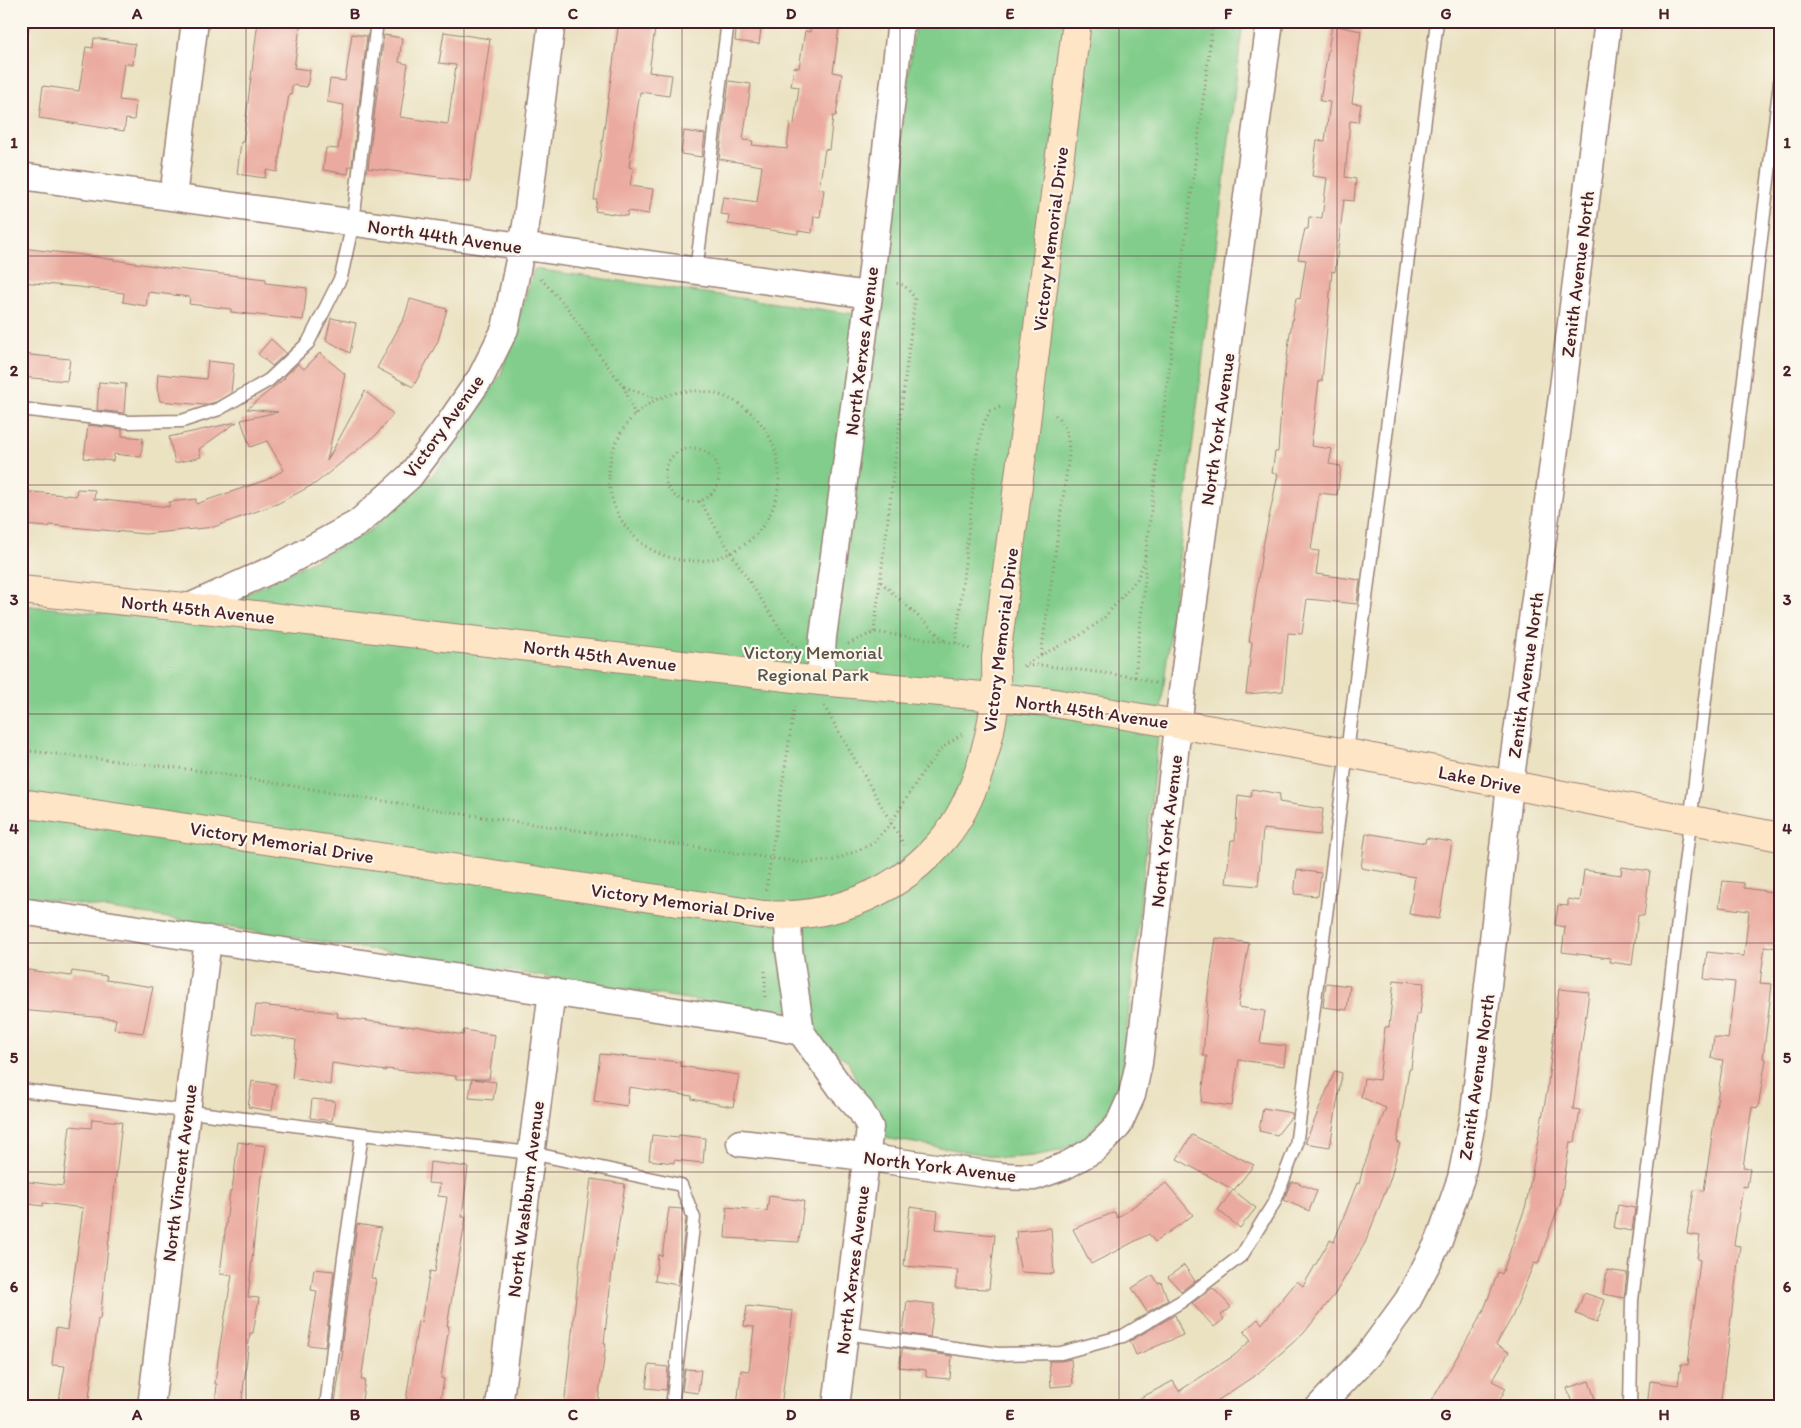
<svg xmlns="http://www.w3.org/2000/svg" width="1801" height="1428" viewBox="0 0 1801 1428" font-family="Itim,sans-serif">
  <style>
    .green { fill: #82cd8b; stroke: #66765b }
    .building { fill: #ebaa9f }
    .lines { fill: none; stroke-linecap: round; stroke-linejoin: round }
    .lane-casing { stroke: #9a8076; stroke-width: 15 }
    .street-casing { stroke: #9a8076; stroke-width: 29 }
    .secondary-casing { stroke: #9a8076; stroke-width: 30 }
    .path { stroke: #9a8076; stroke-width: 3; stroke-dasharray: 1 4; stroke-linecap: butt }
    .lane { stroke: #fff; stroke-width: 12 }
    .street { stroke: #fff; stroke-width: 26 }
    .secondary { stroke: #fde5c5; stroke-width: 28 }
    .grid { fill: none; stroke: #4a1f2b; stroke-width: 1; stroke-opacity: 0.55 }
    .labels { text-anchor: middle; stroke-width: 4.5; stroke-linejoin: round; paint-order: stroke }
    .street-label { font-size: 19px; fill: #4a1f2b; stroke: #fbf7ec }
    .park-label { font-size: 19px; fill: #5b5348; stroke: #fbf7ec }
    .neatline { fill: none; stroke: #4a1f2b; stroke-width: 2 }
    .grid-label { font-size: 16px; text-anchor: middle; font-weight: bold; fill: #4a1f2b }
  </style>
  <rect width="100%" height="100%" fill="#fbf7ec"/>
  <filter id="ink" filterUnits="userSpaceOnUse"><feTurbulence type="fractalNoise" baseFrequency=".02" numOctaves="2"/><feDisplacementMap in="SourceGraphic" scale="10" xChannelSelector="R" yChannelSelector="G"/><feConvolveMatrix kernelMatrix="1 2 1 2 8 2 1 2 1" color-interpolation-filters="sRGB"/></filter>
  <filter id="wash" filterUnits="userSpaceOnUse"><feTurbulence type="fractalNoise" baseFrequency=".0096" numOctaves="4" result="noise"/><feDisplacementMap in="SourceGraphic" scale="20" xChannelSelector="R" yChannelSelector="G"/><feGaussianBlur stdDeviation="1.12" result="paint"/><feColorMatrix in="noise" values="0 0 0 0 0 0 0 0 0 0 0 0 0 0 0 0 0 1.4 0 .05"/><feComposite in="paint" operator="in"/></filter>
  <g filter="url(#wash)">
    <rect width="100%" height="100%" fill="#ebe2c2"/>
    <path class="green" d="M 915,21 L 1243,21 L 1160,717 L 1123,1065 L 1117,1101 L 1085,1138 L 1059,1151 L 1033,1156 L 1005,1158 L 884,1138 L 847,1060 L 801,1032 L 745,1008 L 21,895 L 21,605 L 158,619 L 213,610 L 289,573 L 371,530 L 435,473 L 501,374 L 534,269 L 882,318 L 883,277 Z"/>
    <g id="blocks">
      <path class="building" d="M 258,21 L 301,21 L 294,68 L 310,70 L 307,87 L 292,85 L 291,95 L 289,94 L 277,172 L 266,170 L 265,178 L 237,174 L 241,142 L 243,142 Z
        M 619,21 L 656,21 L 649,72 L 672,75 L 669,96 L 640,92 L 629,167 L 633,168 L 630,186 L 653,189 L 649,214 L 628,211 L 627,216 L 595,211 L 597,200 L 594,200 Z
        M 737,21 L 762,21 L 759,44 L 735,41 Z
        M 811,21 L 840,21 L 833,72 L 842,74 L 836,116 L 833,116 L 829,150 L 825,149 L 819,189 L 824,190 L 820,217 L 814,216 L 812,233 L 798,231 L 798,234 L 728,224 L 729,215 L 720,214 L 723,197 L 757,202 L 762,166 L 719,159 L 729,81 L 751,84 L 743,140 L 753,141 L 752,145 L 787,149 L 790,123 L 794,124 L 799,87 L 791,86 L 794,67 L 799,68 L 805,31 L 810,32 Z
        M 1332,25 L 1361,31 L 1352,103 L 1361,104 L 1358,122 L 1350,121 L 1345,177 L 1356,179 L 1354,201 L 1344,200 L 1335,272 L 1332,271 L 1322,381 L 1319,381 L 1311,446 L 1332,449 L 1329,464 L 1341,466 L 1337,495 L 1319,493 L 1311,550 L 1319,551 L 1316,574 L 1360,580 L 1357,604 L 1307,599 L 1302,634 L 1288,633 L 1283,691 L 1246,694 L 1252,642 L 1249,642 L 1262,551 L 1278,474 L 1272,473 L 1275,452 L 1278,452 L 1282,394 L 1290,333 L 1296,298 L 1300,299 L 1306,260 L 1298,259 L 1305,229 L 1308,229 L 1309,217 L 1322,218 L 1327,178 L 1312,176 L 1317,140 L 1325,141 L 1330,102 L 1320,101 Z
        M 444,32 L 490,39 L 470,181 L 368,168 L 384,35 L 402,38 L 399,62 L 408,64 L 400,117 L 448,124 L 456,65 L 439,63 Z
        M 352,34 L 367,36 L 352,166 L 349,166 L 348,174 L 323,170 L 326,148 L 338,149 L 344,105 L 327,102 L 330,79 L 345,81 Z
        M 94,38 L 135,44 L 133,65 L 124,63 L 119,100 L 136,102 L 134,120 L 126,119 L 124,131 L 39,118 L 43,86 L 79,91 L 86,47 L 93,48 Z
        M 684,131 L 705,134 L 702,157 L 681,154 Z
        M 21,248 L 82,255 L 168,268 L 266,279 L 266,283 L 307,288 L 303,320 L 231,312 L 231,309 L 189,304 L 190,297 L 148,292 L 146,306 L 123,302 L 124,293 L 79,287 L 21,282 Z
        M 410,299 L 447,309 L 438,341 L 413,387 L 377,368 L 405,316 Z
        M 331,318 L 356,323 L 350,353 L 326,340 Z
        M 271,339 L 286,353 L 272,366 L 258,354 Z
        M 320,353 L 345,374 L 327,461 L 365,391 L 393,414 L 376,435 L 316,483 L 279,503 L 214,527 L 145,534 L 50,525 L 49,527 L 21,525 L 21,491 L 76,496 L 77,489 L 95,490 L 94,499 L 169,507 L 169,502 L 196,499 L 196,504 L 266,480 L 284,470 L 267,441 L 250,447 L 241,420 L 278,412 L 247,409 L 285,378 L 284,377 L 298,364 L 304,369 Z
        M 21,354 L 70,359 L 67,381 L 21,377 Z
        M 208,361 L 234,364 L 231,393 L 216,402 L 204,405 L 160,401 L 157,388 L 158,374 L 206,379 Z
        M 99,382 L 126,384 L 124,413 L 97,410 Z
        M 237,422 L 199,449 L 201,457 L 175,463 L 169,437 Z
        M 88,425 L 122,429 L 122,436 L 143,438 L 141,457 L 114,454 L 113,461 L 84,458 Z
        M 1252,789 L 1280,794 L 1279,802 L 1323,809 L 1320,835 L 1263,829 L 1258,886 L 1226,883 L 1231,840 L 1235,840 L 1238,795 L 1251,797 Z
        M 1366,833 L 1425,843 L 1426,838 L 1452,842 L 1439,919 L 1409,914 L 1415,877 L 1361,868 Z
        M 1622,867 L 1650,871 L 1644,916 L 1638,915 L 1632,965 L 1610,962 L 1610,958 L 1562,952 L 1565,927 L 1555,925 L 1558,905 L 1568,906 L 1568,899 L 1580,901 L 1584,870 L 1621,875 Z
        M 1297,870 L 1321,873 L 1318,896 L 1294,894 Z
        M 1723,881 L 1744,883 L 1744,888 L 1780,893 L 1780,922 L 1776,948 L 1765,946 L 1760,983 L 1772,984 L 1763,1058 L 1766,1059 L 1758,1108 L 1752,1107 L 1743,1167 L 1750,1168 L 1747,1187 L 1743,1186 L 1734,1245 L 1740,1246 L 1720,1407 L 1647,1407 L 1650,1381 L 1678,1385 L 1681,1364 L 1688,1365 L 1700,1260 L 1697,1259 L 1700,1236 L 1687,1234 L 1694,1190 L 1704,1191 L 1723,1060 L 1711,1058 L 1714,1037 L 1728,1039 L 1735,982 L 1704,979 L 1707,952 L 1744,956 L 1749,911 L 1719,907 Z
        M 1216,938 L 1249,943 L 1238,1007 L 1265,1011 L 1260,1043 L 1286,1046 L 1284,1066 L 1239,1060 L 1232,1106 L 1201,1102 L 1207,1056 L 1203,1056 L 1208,994 Z
        M 21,969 L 71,976 L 72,971 L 107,976 L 106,980 L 153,987 L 143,1033 L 114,1029 L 116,1019 L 21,1010 Z
        M 1394,980 L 1424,983 L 1420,1014 L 1417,1014 L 1411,1069 L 1409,1069 L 1397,1142 L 1400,1143 L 1390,1180 L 1365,1243 L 1335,1294 L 1304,1333 L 1257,1374 L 1208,1407 L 1123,1407 L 1173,1381 L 1179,1391 L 1235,1355 L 1251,1340 L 1244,1331 L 1258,1319 L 1262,1324 L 1297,1281 L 1303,1286 L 1330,1240 L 1334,1242 L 1357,1183 L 1359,1184 L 1363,1168 L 1386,1108 L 1361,1097 L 1364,1078 L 1379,1080 L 1385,1027 L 1389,1027 Z
        M 1326,983 L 1350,986 L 1347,1010 L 1323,1007 Z
        M 1559,989 L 1589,992 L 1573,1109 L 1580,1110 L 1575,1142 L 1570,1142 L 1560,1205 L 1559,1205 L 1538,1264 L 1534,1263 L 1512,1317 L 1496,1345 L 1509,1352 L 1492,1381 L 1506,1388 L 1496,1407 L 1428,1407 L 1483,1312 L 1498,1272 L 1502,1274 L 1526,1205 L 1547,1091 Z
        M 256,1005 L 300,1009 L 300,1008 L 338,1013 L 337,1017 L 415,1027 L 416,1026 L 463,1035 L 464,1030 L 495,1035 L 489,1079 L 456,1079 L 456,1076 L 386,1069 L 386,1071 L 332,1063 L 330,1085 L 292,1078 L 296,1040 L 252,1033 Z
        M 600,1054 L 680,1062 L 680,1066 L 739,1075 L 733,1107 L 692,1099 L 692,1096 L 629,1087 L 627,1106 L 594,1101 Z
        M 1335,1071 L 1342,1073 L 1330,1147 L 1305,1143 Z
        M 472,1079 L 496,1082 L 493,1100 L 469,1098 Z
        M 252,1081 L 276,1084 L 272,1111 L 248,1107 Z
        M 312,1099 L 335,1101 L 332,1121 L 310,1118 Z
        M 1263,1108 L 1292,1113 L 1292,1116 L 1277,1135 L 1259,1131 Z
        M 92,1119 L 122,1122 L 100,1319 L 98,1319 L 88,1407 L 58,1407 L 65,1366 L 52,1365 L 56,1328 L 67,1330 L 83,1208 L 43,1203 L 43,1206 L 21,1203 L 21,1181 L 63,1186 L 70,1126 L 91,1128 Z
        M 652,1135 L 678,1138 L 679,1135 L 705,1138 L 703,1163 L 674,1160 L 674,1163 L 649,1160 Z
        M 1192,1135 L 1254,1165 L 1234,1190 L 1177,1159 Z
        M 238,1142 L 266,1146 L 262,1176 L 261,1176 L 248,1297 L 259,1298 L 253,1333 L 250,1333 L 241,1407 L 215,1407 L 217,1384 L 215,1384 L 219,1351 L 232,1275 L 220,1274 L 230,1191 L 232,1191 Z
        M 430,1162 L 468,1167 L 462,1217 L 466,1217 L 447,1326 L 449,1326 L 441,1378 L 444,1379 L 439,1407 L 405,1407 L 418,1321 L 421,1322 L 430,1271 L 435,1272 L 447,1197 L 438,1196 L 440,1184 L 428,1183 Z
        M 591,1179 L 625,1184 L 613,1262 L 604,1343 L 606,1343 L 603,1367 L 597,1407 L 564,1407 L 580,1259 Z
        M 1291,1182 L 1296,1182 L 1317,1191 L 1309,1211 L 1284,1200 Z
        M 1166,1183 L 1193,1215 L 1155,1242 L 1149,1234 L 1091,1264 L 1073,1229 L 1115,1212 L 1117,1218 Z
        M 1233,1190 L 1256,1208 L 1240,1228 L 1218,1210 Z
        M 769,1196 L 804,1201 L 799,1242 L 725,1238 L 727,1207 L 767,1211 Z
        M 1618,1205 L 1635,1208 L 1632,1231 L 1614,1228 Z
        M 910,1207 L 938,1211 L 936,1229 L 995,1235 L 989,1289 L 955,1288 L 958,1270 L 904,1266 Z
        M 669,1208 L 682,1209 L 686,1219 L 678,1285 L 655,1281 L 658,1255 L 662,1256 Z
        M 357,1224 L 381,1228 L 371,1278 L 376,1279 L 361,1380 L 365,1380 L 361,1406 L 335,1402 L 343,1350 L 341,1350 Z
        M 1051,1228 L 1054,1274 L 1021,1272 L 1014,1238 L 1017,1238 L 1016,1231 Z
        M 1184,1265 L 1195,1281 L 1181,1291 L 1168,1277 Z
        M 314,1269 L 334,1271 L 325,1347 L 308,1345 L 317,1291 L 311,1290 Z
        M 1607,1270 L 1627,1273 L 1624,1298 L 1603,1294 Z
        M 1153,1275 L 1158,1283 L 1161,1282 L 1168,1300 L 1147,1312 L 1132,1288 Z
        M 1213,1288 L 1231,1307 L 1221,1315 L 1224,1319 L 1214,1327 L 1192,1303 Z
        M 1584,1293 L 1605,1300 L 1597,1322 L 1576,1314 Z
        M 907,1301 L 934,1304 L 930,1337 L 903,1333 Z
        M 747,1306 L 793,1311 L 781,1407 L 737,1407 L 741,1370 L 749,1371 L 754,1327 L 744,1326 Z
        M 1175,1315 L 1183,1335 L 1136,1355 L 1130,1341 Z
        M 902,1349 L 952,1356 L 950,1379 L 926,1377 L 926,1370 L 899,1367 Z
        M 1071,1359 L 1073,1385 L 1051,1387 L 1049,1361 L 1061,1361 Z
        M 649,1365 L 668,1367 L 666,1390 L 646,1388 Z
        M 685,1369 L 701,1370 L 698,1393 L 682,1391 Z
        M 1589,1381 L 1596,1402 L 1580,1407 L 1573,1407 L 1567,1388 Z"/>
    </g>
  </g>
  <g filter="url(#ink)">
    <use href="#blocks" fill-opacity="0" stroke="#9a8076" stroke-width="1"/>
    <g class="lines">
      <g class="lane-casing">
        <path id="lane" d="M 21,32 L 23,21
          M 696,271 L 728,21
          M 21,409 L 129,422 L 182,421 L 219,409 L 269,380 L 308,343 L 341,277 L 353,222 L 377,21
          M 21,1090 L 362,1134 L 531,1153 L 681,1185 L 694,1218 L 672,1407
          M 845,1333 L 998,1354 L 1061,1353 L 1123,1336 L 1182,1301 L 1242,1255 L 1275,1201 L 1296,1146 L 1347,753 L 1437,21
          M 326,1407 L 344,1257 L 362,1134
          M 1630,1407 L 1632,1300 L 1780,82"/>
      </g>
      <g class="street-casing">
        <path id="street" d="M 21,176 L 869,295
          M 173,197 L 195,21
          M 189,607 L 280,566 L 358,523 L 410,476 L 446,428 L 481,377 L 505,329 L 516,275 L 526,225 L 552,21
          M 820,681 L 823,637 L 869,295 L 901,21
          M 21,911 L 767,1025 L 801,1032
          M 788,916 L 789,949 L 801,1032 L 843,1091 L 861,1111 L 870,1127 L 836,1407
          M 740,1143 L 848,1155 L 1001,1176 L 1034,1177 L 1065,1166 L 1095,1149 L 1118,1126 L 1132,1095 L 1139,1063 L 1182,692 L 1270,21
          M 151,1407 L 208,939
          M 499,1407 L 552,991
          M 1319,1407 L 1368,1355 L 1408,1300 L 1439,1241 L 1461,1178 L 1474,1113 L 1510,785 L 1562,396 L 1608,21"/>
      </g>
      <g class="secondary-casing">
        <path id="secondary" d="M 21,590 L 213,610 L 820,681 L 1048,702 L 1347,753 L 1780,837
          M 21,803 L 764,915 C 834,919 900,892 945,837 C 973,803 990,744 995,700 C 997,686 996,672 996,658 L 1077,21"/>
      </g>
      <path class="path" d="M 541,279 L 567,307 L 601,357 L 624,387
        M609 476a85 85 0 1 1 170 0a85 85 0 1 1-170 0Z
        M 635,415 L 624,387 L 658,399
        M665 475a27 27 0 1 1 54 0a27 27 0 1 1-54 0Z
        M 700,501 L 731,553 L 787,639 L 797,648
        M 881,582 L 946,642
        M 874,632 L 915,298 L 904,285 L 895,283
        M 956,643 L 977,453 L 983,425 L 990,411 L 1003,406
        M 848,644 L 874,632 L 956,643 L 972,650
        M 1041,655 L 1069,455 C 1068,433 1068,427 1052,412
        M 1023,666 L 1041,655 L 1079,636 L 1102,620 L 1137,579 L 1145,559 L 1213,21
        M 1026,666 L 1041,665 L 1135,677 L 1145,579 L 1145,562
        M 1135,677 L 1159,684
        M 824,706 L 904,845
        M 21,750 L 195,770 L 470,815 L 805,863 L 835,860 L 872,844 L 891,823 L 922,773 L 942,748 L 962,734
        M 766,890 L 795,703
        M 765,971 L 765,999"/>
      <use href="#lane" class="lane"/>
      <use href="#street" class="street"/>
      <use href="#secondary" class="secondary"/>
    </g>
  </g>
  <path class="grid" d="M 246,21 L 246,1407M 464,21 L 464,1407M 682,21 L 682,1407M 900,21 L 900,1407M 1119,21 L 1119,1407M 1337,21 L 1337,1407M 1555,21 L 1555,1407M 21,256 L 1780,256M 21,485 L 1780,485M 21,714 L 1780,714M 21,943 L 1780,943M 21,1172 L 1780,1172"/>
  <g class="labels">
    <g class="street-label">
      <text transform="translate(445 236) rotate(8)" y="7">North 44th Avenue</text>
      <text transform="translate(1050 239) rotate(-83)" y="7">Victory Memorial Drive</text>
      <text transform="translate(1577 274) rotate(-83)" y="7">Zenith Avenue North</text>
      <text transform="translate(861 351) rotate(-83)" y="7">North Xerxes Avenue</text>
      <text transform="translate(443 426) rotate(-54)" y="7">Victory Avenue</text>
      <text transform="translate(1217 429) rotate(-82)" y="7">North York Avenue</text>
      <text transform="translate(198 609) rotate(6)" y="7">North 45th Avenue</text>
      <text transform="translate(1000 640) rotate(-83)" y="7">Victory Memorial Drive</text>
      <text transform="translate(600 655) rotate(7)" y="7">North 45th Avenue</text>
      <text transform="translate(1525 675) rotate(-82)" y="7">Zenith Avenue North</text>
      <text transform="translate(1092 711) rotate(8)" y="7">North 45th Avenue</text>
      <text transform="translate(1480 779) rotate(11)" y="7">Lake Drive</text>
      <text transform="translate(1166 831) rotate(-83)" y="7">North York Avenue</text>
      <text transform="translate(282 842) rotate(9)" y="7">Victory Memorial Drive</text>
      <text transform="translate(683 902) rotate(8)" y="7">Victory Memorial Drive</text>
      <text transform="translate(1476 1077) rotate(-82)" y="7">Zenith Avenue North</text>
      <text transform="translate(940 1166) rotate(7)" y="7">North York Avenue</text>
      <text transform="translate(179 1173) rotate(-83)" y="7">North Vincent Avenue</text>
      <text transform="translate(525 1199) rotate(-83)" y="7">North Washburn Avenue</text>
      <text transform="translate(852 1270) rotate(-83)" y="7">North Xerxes Avenue</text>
    </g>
    <g class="park-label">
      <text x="813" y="659">Victory Memorial<tspan x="813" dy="22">Regional Park</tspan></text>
    </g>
  </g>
  <rect width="1801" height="1428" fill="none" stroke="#fbf7ec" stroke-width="55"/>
  <rect x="28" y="28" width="1746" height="1372" class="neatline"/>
  <g class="grid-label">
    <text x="137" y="19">A</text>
    <text x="355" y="19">B</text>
    <text x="573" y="19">C</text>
    <text x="791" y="19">D</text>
    <text x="1010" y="19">E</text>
    <text x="1228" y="19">F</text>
    <text x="1446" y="19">G</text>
    <text x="1664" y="19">H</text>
    <text x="14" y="148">1</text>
    <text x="1787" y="148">1</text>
    <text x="14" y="376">2</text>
    <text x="1787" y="376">2</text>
    <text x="14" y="605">3</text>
    <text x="1787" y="605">3</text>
    <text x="14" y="834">4</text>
    <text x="1787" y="834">4</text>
    <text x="14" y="1063">5</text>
    <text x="1787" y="1063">5</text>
    <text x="14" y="1292">6</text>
    <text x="1787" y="1292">6</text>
    <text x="137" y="1420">A</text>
    <text x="355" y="1420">B</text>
    <text x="573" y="1420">C</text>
    <text x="791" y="1420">D</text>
    <text x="1010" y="1420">E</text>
    <text x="1228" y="1420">F</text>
    <text x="1446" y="1420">G</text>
    <text x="1664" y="1420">H</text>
  </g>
</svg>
